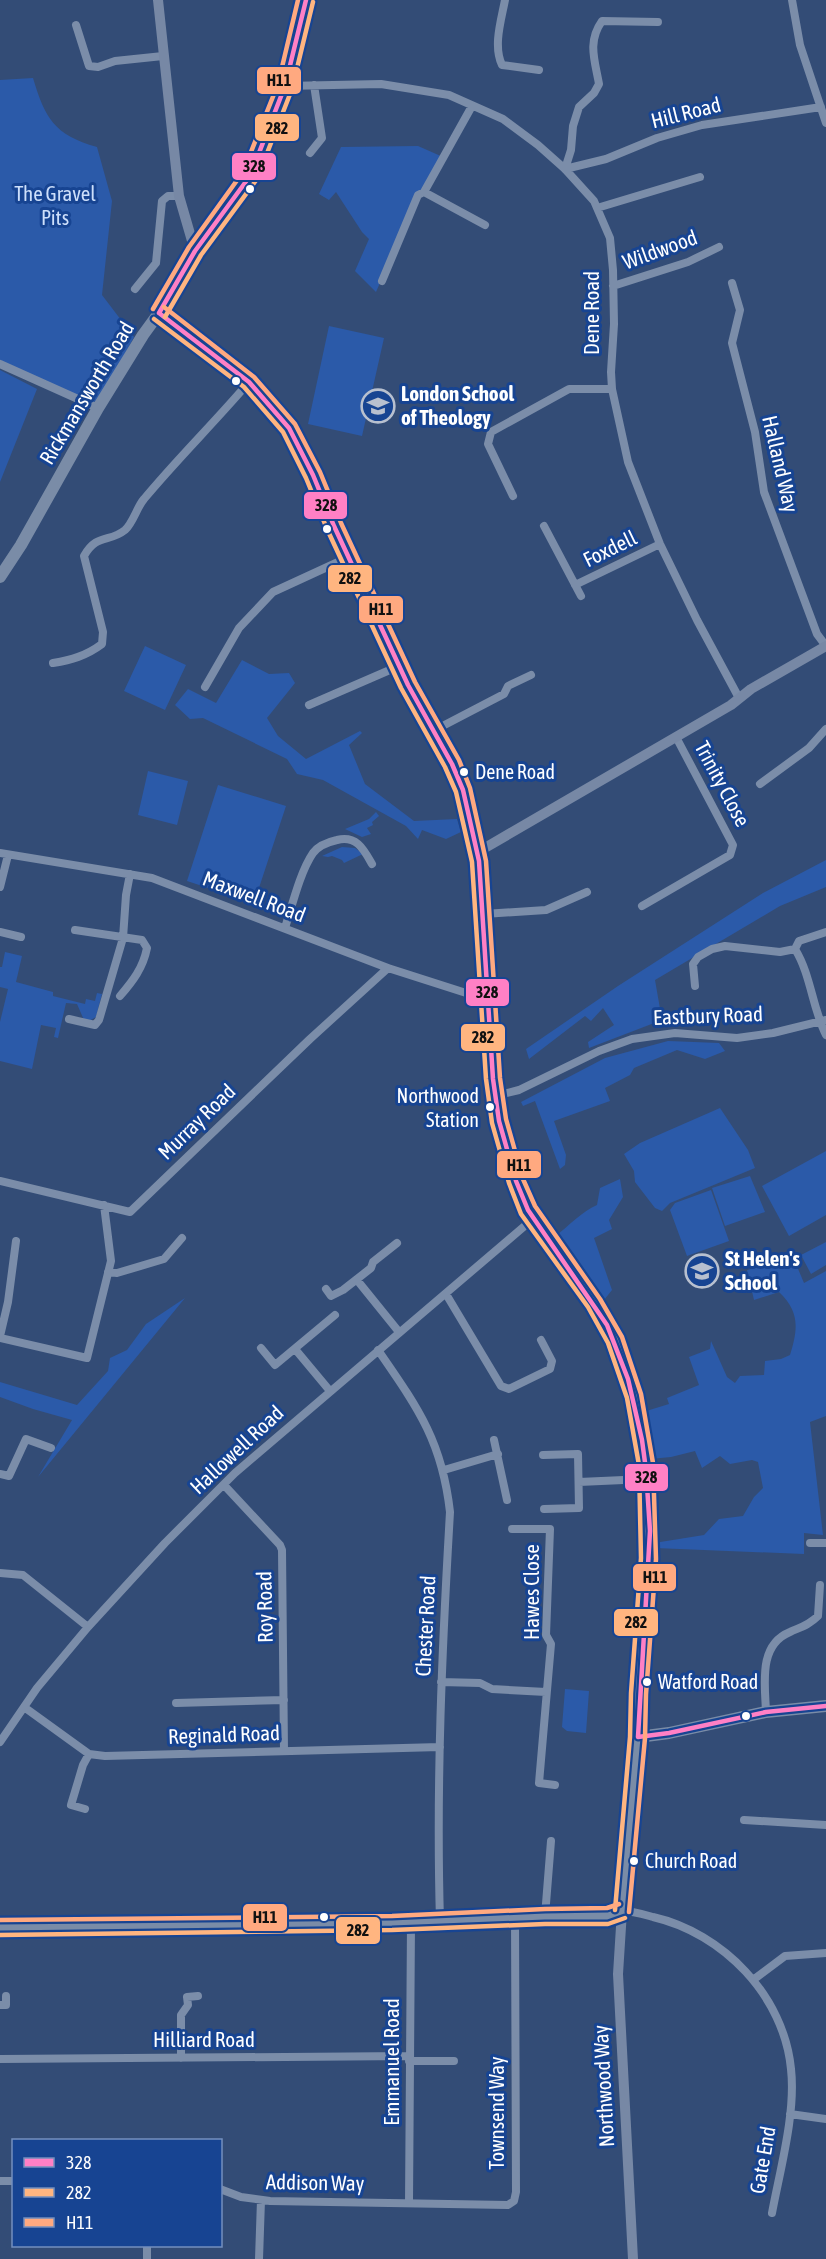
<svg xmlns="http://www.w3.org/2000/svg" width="826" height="2259" viewBox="0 0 826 2259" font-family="'Asap Condensed',sans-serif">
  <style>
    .green { fill: #2b5aa9 }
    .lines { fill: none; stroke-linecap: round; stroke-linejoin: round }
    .street { stroke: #7b8da9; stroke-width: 8 }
    .secondary { stroke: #7788a5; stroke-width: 10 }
    .primary { stroke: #7a8ca7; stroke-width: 12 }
    .bus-1-casing { stroke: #174492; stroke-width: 9 }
    .bus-2-casing { stroke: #174492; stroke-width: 9 }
    .bus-3-casing { stroke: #174492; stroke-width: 9 }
    .bus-1 { stroke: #ff80c5; stroke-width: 4.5 }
    .bus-2 { stroke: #ffb580; stroke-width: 4.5 }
    .bus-3 { stroke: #ffa980; stroke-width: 4.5 }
    .bus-dot { fill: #fff; stroke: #174492; stroke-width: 2 }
    .labels { text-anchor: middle; stroke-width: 6; stroke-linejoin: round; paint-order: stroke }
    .bus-label { font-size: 20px; fill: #fff; stroke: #174492; text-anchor: start }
    .street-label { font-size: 21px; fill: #fff; stroke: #174492 }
    .park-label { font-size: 21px; fill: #cddffb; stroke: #174492 }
    .poi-label { font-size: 21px; font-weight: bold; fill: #fff; stroke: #174492; text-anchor: start }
    .line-badge { stroke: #174492; stroke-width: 2 }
    .pale-badge-label { font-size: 16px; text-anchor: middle; font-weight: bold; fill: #111 }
  </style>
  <rect width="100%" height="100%" fill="#334c76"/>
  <path class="green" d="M 33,78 C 45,118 54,135 97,147 L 112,201 L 102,295 L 134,337 L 101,399 L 91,403 L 0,360 L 0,80 Z
    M 418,146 L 443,157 L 418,195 L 376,292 L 355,271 L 369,239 L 362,232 L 336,192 L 329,200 L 319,194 L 341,147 Z
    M 329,326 L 384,338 L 362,436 L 308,424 Z
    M 0,370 L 37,389 L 0,482 Z
    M 145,646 L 186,665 L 165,710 L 124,691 Z
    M 242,660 L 269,674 L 289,673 L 295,683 L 267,718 L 278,736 L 306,759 L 360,731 L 362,733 L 349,745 L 365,784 L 414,821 L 457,819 L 461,832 L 446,839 L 422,830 L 418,839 L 406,826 L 323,780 L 297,774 L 287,759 L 203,718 L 190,719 L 175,705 L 188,689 L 216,703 Z
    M 148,771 L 188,781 L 177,825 L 138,815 Z
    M 218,785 L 286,806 L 254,903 L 187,881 Z
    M 376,812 L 379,816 L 372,822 L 373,825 L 367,828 L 371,834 L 362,837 L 345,829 L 369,819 Z
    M 342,847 L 355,848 L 363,854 L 344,863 L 342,860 L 332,856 L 328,857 L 322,856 Z
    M 826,860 L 826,887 L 780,906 L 655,980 L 662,1020 L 589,1048 L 588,1042 L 614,1025 L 603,1008 L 591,1021 L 585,1016 L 529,1059 L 526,1049 L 618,986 L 763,893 Z
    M 5,952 L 22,956 L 16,982 L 53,992 L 53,996 L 85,1004 L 86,999 L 95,1001 L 97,993 L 102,994 L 96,1017 L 89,1021 L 84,1020 L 77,1004 L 66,1003 L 58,1038 L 54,1037 L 56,1028 L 41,1025 L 32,1069 L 0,1061 L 0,1022 L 8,989 L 0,987 L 0,967 L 2,967 Z
    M 668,1041 L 719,1043 L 725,1051 L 705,1059 L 677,1050 L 634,1068 L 630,1075 L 605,1088 L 610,1101 L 554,1121 L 566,1155 L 565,1165 L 560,1169 L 535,1101 L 523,1106 L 521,1102 L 605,1058 Z
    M 720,1108 L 748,1150 L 755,1168 L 670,1203 L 662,1211 L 655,1208 L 635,1182 L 634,1171 L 624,1154 L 640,1143 Z
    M 826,1151 L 826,1215 L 789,1236 L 762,1186 Z
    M 750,1176 L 765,1212 L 725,1226 L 712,1188 Z
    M 620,1179 L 623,1197 L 609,1220 L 612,1229 L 594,1238 L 612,1290 L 600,1305 L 554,1237 C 568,1227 582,1211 597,1205 L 600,1188 Z
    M 711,1190 L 729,1241 L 687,1256 L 670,1210 L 675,1203 Z
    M 826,1242 L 826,1265 L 811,1274 L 801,1255 Z
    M 775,1262 L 796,1264 L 804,1283 L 826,1271 L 826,1416 L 810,1422 L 823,1535 L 804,1533 L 804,1554 L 655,1548 L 654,1543 L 704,1535 L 719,1519 L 743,1516 L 754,1497 L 763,1488 L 758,1462 L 752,1460 L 730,1464 L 720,1456 L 702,1468 L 695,1451 L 671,1457 L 650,1459 L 643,1412 L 669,1404 L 667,1398 L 699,1385 L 689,1357 L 710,1349 L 711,1341 L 727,1377 L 735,1383 L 740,1376 L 764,1375 L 765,1361 L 781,1359 L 790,1355 C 798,1329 800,1312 779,1292 L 754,1300 L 747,1270 Z
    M 185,1298 L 38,1477 L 72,1420 L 33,1409 L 0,1397 L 0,1382 L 77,1405 L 108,1371 L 110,1358 L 127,1350 L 146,1324 Z
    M 565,1689 L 589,1691 L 586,1733 L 567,1731 L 562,1727 Z"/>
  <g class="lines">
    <path class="street" d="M 505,0 C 501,21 493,46 502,65 L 539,70
      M 792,0 L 800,45 L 826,123
      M 76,25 L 89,66 L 98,67 L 115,61 L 163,56
      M 285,86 L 381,84 L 449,95 L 503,119 L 538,145 L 565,169 L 594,201 L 610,238 L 613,270 L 614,324 L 611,372 L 612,389 L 628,462 L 660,544 L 697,620 L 739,698
      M 310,153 L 322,138 L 314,85
      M 565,169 L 606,159 L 657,138 L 702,125 L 821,107
      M 565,169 L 571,150 L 573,126 L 579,107 L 594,93 L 599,84 C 595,61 587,42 602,21 L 658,22
      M 424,192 L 485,225
      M 597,208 L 700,177
      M 382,281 L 418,195 L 424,192 L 472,106
      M 732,283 L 740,310 L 732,343 L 755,432 L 764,492 L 817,634 L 826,646
      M 613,286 L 688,262 L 719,247
      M 135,289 L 156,263 L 162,201 L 168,196 L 179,196
      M 0,364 L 98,408
      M 513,496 L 488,444 L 491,432 L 569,389 L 612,389
      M 544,526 L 581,596
      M 575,585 L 660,544
      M 53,663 C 71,660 86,656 102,644 L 103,632 L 84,556 C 97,533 109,543 125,530 C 133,523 137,507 144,499 C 178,458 215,422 249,382
      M 205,687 L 239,628 L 273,592 L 349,557
      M 309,705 L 399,666
      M 433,731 L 504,694 L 508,686 L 531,675
      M 760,784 L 809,748 L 826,729
      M 0,853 L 152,878 L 388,968 L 488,1000
      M 0,887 L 8,855
      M 642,906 L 730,855 L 733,845 L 676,737
      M 484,914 L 546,910 L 587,892
      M 285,928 C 292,906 300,872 313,853 C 319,845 328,842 337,840 C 357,835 364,850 372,864
      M 75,930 L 142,940 L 147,948 C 143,968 133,981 120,996
      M 0,932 L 21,937
      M 826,932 L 799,941 L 795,949 C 811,975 812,1007 826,1035
      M 695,986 L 693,964 L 698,957 L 712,949 L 725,946 L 780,952 L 795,949
      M 69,1019 L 95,1025 L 99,1020 L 123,938 L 126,895 L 130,874
      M 495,1096 L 519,1090 L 599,1051 L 632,1039 L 675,1033 L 737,1038 L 773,1033 L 826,1020
      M 0,1181 L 130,1212 L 310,1039 L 388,968
      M 108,1272 L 117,1273 L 164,1259 L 182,1238
      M 357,1280 L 399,1332
      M 326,1289 L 331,1296 L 343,1290 L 371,1268 L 373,1262 L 397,1243
      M 446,1294 L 501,1386 L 509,1389 L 550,1369 L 552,1361 L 541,1340
      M 0,1336 L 8,1302 L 16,1241
      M 0,1338 L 87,1358 L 111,1261 L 104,1205
      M 261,1348 L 275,1365 L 335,1315
      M 295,1349 L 330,1391
      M 378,1350 C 418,1408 442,1441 450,1512 C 442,1648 436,1785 440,1921
      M 494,1440 L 507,1500
      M 543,1455 L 578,1454 L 579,1508 L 544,1509
      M 444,1470 L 498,1454
      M 0,1474 L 9,1476 L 26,1439 L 51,1448
      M 579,1482 L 646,1479
      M 224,1485 L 280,1545 L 282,1550 L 284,1751
      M 512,1529 L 550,1529 L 546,1635 L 551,1644 L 539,1783 L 555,1785
      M 810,1543 L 826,1543
      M 0,1573 L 23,1575 L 88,1627
      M 441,1682 L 480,1683 L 492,1689 L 546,1692
      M 176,1703 L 284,1700
      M 24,1707 L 89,1754 L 105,1756 L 440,1747
      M 766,1712 C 765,1684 758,1645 790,1632 C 801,1627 809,1625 818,1616 L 820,1585
      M 0,1742 L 37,1688 L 88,1627 L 165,1543 L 235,1473 L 534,1218
      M 85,1809 L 71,1805 L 83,1765 L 89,1754
      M 744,1820 L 826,1825
      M 622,1911 C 632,1911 642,1914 653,1917 C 723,1933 784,1996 791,2069 C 796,2113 780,2170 772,2213
      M 545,1916 L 551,1841
      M 753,1980 L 785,1956 L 826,1953
      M 0,2005 L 6,2005 L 6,1996
      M 181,2058 L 181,2015 L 188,2005 L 187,1997 L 198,1996
      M 0,2059 L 409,2056
      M 409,2061 L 454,2061
      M 790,2114 L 826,2119
      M 0,2181 L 14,2181
      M 220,2189 L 241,2197 L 270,2201 L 508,2205 L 514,2201 L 516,2192 L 515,1918
      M 409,2203 L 411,1923
      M 147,2259 L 147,2246
      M 259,2259 L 261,2200"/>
    <path class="secondary" d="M 158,0 L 179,196 L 195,251
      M 159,313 L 249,382 L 289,428 L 313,475 L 334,526 L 408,685 L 452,764 L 463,790 L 472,823 L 479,861 L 493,1079 L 499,1121 L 516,1181 L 528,1210 L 607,1325 C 641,1392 653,1485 649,1560 C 645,1619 638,1677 638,1737
      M 478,852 L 731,705 L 751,689 L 826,646
      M 622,1911 L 618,1974 L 633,2259"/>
    <path class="primary" d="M 0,577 L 21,545 L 98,408 L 143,335 L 159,313 L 195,251 L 250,176 L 285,86 L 306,0
      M 0,1928 L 392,1923 L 545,1916 L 608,1916 L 622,1911 L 624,1901 L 638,1737 L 669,1733 L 766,1712 L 826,1706"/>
    <g class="bus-1-casing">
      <path id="bus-1" d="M 159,313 L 249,382 L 289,428 L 313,475 L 334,526 L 408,685 L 452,764 L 463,790 L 479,861 L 493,1079 L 499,1121 L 516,1181 L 528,1210 L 607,1325 L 628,1379 L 642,1440 L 646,1470 L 650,1531 L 638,1737
        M 159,313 L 195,251 L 250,176 L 285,86 L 306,0
        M 638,1737 L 669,1733 L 766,1712 L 826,1706"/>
    </g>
    <g class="bus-2-casing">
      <path id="bus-2" d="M 165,317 L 201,255 L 257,179 L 292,89 L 313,2
        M 154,319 L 244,387 L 283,432 L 306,478 L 327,529 L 401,688 L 445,767 L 456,792 L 472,862 L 486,1079 L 492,1123 L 509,1183 L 521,1214 L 588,1307 L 608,1343 L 627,1398 L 639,1465 L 641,1558 L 631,1693 L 630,1737 L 615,1910
        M 0,1935 L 392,1930 L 545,1924 L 608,1924 L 625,1918"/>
    </g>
    <g class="bus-3-casing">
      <path id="bus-3" d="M 164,307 L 254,377 L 295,424 L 320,472 L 341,523 L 415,682 L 459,760 L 470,788 L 486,861 L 500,1078 L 506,1119 L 523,1179 L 535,1206 L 600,1299 L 622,1337 L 641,1394 L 653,1463 L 656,1559 L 646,1694 L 645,1738 L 629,1912
        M 153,309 L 189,247 L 243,172 L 278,84 L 298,0
        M 0,1920 L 392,1916 L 545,1909 L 607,1908 L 619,1904"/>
    </g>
    <use href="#bus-1" class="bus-1"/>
    <use href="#bus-2" class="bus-2"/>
    <use href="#bus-3" class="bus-3"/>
  </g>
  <defs>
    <g id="university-ring" transform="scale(1.725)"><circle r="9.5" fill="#174492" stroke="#b8c0cf" stroke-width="1.5"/><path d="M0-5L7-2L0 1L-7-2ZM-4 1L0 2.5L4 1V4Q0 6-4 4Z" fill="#b8c0cf"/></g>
    <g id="school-ring" transform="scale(1.725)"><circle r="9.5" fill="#174492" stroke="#b8c0cf" stroke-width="1.5"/><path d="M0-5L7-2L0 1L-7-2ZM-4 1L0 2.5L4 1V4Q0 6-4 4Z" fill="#b8c0cf"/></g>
  </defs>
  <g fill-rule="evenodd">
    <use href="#university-ring" x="378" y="406"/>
    <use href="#school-ring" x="702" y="1271"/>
  </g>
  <g class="bus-dot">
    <circle cx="250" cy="189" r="5"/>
    <circle cx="236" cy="381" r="5"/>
    <circle cx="327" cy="529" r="5"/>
    <circle cx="464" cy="772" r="5"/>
    <circle cx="490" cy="1107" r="5"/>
    <circle cx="647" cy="1682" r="5"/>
    <circle cx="746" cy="1716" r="5"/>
    <circle cx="634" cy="1861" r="5"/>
    <circle cx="324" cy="1917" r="5"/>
  </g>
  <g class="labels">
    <g class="bus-label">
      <text x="475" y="779">Dene Road</text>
      <text x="479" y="1103" text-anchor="end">Northwood<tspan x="479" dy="24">Station</tspan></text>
      <text x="658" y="1689">Watford Road</text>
      <text x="645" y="1868">Church Road</text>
    </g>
    <g class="street-label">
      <text transform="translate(686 113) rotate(-14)" y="7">Hill Road</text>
      <text transform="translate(660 250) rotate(-20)" y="7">Wildwood</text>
      <text transform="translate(592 313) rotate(-90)" y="7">Dene Road</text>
      <text transform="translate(87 393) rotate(-59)" y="7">Rickmansworth Road</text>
      <text transform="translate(780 464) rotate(77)" y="7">Halland Way</text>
      <text transform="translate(610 549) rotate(-26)" y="7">Foxdell</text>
      <text transform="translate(722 784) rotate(62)" y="7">Trinity Close</text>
      <text transform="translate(254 897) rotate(21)" y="7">Maxwell Road</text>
      <text transform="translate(708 1016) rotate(-2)" y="7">Eastbury Road</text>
      <text transform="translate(197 1122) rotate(-44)" y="7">Murray Road</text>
      <text transform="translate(237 1450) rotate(-43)" y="7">Hallowell Road</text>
      <text transform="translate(532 1592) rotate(-90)" y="7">Hawes Close</text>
      <text transform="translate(265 1607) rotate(-91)" y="7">Roy Road</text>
      <text transform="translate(426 1626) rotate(-87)" y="7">Chester Road</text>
      <text transform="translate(224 1735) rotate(-2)" y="7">Reginald Road</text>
      <text x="204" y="2047">Hilliard Road</text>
      <text transform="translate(392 2062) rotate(-90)" y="7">Emmanuel Road</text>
      <text transform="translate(604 2086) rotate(-93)" y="7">Northwood Way</text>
      <text transform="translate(497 2113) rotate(-90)" y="7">Townsend Way</text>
      <text transform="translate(763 2160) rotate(-80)" y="7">Gate End</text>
      <text transform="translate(315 2183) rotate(1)" y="7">Addison Way</text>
    </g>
    <g class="park-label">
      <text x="55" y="201">The Gravel<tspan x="55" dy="24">Pits</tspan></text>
    </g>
    <g class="poi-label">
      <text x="401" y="401">London School<tspan x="401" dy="24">of Theology</tspan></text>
      <text x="725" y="1266">St Helen's<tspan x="725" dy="24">School</tspan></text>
    </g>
  </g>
  <g class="line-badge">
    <rect x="256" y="66" width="46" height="29" rx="6" fill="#ffa980"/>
    <rect x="254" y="113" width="46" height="29" rx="6" fill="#ffb580"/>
    <rect x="231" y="152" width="46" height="29" rx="6" fill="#ff80c5"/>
    <rect x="303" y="491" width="45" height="29" rx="6" fill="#ff80c5"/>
    <rect x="327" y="564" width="46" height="29" rx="6" fill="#ffb580"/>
    <rect x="358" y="595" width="46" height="29" rx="6" fill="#ffa980"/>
    <rect x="465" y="978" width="45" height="29" rx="6" fill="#ff80c5"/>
    <rect x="460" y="1023" width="46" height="29" rx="6" fill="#ffb580"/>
    <rect x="496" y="1150" width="46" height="29" rx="6" fill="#ffa980"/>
    <rect x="624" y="1463" width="45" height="29" rx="6" fill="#ff80c5"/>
    <rect x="632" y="1563" width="45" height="29" rx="6" fill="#ffa980"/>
    <rect x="613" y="1608" width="46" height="29" rx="6" fill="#ffb580"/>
    <rect x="242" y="1903" width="46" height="29" rx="6" fill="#ffa980"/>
    <rect x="335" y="1916" width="46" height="29" rx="6" fill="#ffb580"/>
  </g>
  <g class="pale-badge-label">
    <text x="279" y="86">H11</text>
    <text x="277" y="134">282</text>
    <text x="254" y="172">328</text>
    <text x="326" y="511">328</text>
    <text x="350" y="584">282</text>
    <text x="381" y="615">H11</text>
    <text x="487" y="998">328</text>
    <text x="483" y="1043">282</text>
    <text x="519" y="1171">H11</text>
    <text x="646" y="1483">328</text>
    <text x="655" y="1583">H11</text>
    <text x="636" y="1628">282</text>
    <text x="265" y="1923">H11</text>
    <text x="358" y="1936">282</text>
  </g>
  <rect x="12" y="2139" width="210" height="108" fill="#174492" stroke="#748fbe" stroke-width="1.5"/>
  <rect x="24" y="2158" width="30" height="9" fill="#ff80c5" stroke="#748fbe" stroke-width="1.5"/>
  <text x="66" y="2169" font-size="18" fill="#ffffff">328</text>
  <rect x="24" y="2188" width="30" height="9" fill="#ffb580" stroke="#748fbe" stroke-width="1.5"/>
  <text x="66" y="2199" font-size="18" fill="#ffffff">282</text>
  <rect x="24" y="2218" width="30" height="9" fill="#ffa980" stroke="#748fbe" stroke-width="1.5"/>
  <text x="66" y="2229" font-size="18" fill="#ffffff">H11</text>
</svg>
